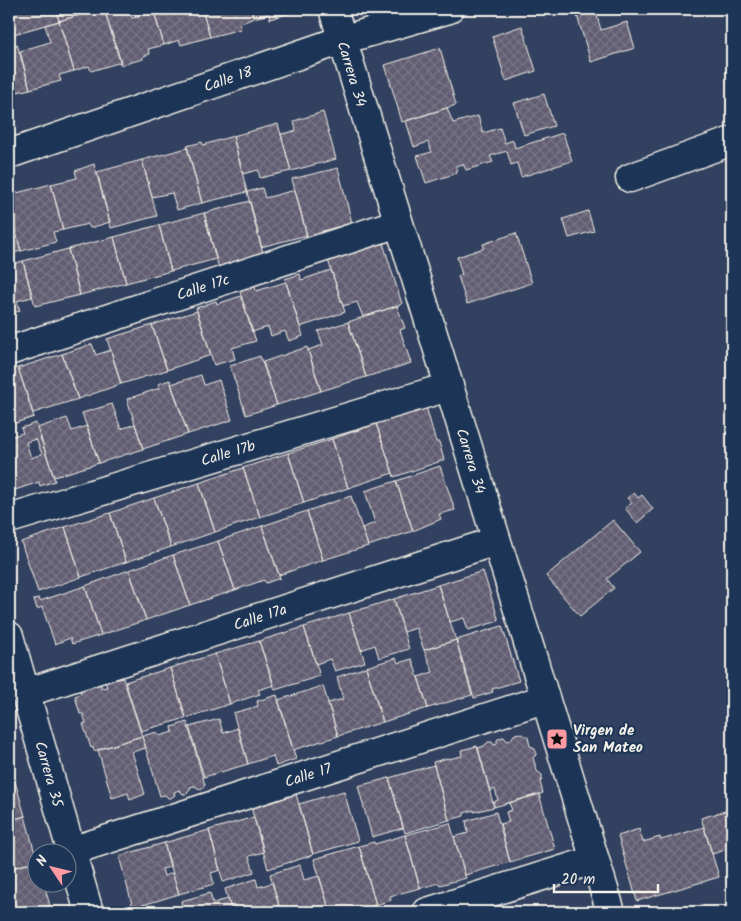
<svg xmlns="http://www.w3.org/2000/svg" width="741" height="921" viewBox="0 0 741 921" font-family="Kalam,sans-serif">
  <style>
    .building { fill: url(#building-cross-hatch); stroke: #f4f1e8; fill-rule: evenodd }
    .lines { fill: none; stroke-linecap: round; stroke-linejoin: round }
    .minor-casing { stroke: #f4f1e8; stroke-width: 31 }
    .minor { stroke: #1d3557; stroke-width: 28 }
    .labels { text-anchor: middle; stroke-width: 4; stroke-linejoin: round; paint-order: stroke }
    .street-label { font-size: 15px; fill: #f4f1e8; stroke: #1d3557 }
    .poi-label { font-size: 15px; font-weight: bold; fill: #f4f1e8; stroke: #1d3557; text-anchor: start }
  </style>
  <defs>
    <pattern id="building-cross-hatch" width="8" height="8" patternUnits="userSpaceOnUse" patternTransform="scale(1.25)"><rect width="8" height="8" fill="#625d72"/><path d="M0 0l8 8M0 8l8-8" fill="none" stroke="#797586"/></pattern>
  </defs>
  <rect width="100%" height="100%" fill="#32415f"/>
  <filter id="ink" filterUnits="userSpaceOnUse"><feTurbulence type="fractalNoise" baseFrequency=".02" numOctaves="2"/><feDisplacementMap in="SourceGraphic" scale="10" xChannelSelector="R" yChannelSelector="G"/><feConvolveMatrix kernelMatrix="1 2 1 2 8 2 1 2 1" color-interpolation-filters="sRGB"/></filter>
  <g filter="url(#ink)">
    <path class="building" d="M 9,9 L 56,9 L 59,21 L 14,34 L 9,15 Z
      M 56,9 L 100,9 L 59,21 Z
      M 100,9 L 104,9 L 121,62 L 91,71 L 89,66 L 74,71 L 59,21 Z
      M 104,9 L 128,9 L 132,18 L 139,17 L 137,9 L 153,9 L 164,45 L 148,49 L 150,54 L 143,56 L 143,59 L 121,65 Z
      M 153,9 L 202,9 L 210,37 L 181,45 L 179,40 L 164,45 Z
      M 202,9 L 251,9 L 254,18 L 239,24 L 241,29 L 210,37 Z
      M 251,9 L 300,9 L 300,10 L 270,19 L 269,14 L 254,18 Z
      M 575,9 L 595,9 L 601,30 L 627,22 L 635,48 L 591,62 Z
      M 9,15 L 14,34 L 9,36 Z
      M 59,21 L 74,71 L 59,75 L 61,81 L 30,89 L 20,51 L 50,42 L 45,25 Z
      M 522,26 L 536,71 L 506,81 L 492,36 Z
      M 17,44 L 30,89 L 9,94 L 9,46 Z
      M 440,48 L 456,105 L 402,122 L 385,65 Z
      M 544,94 L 554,126 L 524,135 L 514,103 Z
      M 447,108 L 453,123 L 478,116 L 483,133 L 500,128 L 505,143 L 513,140 L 515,148 L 563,133 L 572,161 L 521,177 L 517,163 L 511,165 L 507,151 L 490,156 L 493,162 L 466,170 L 463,164 L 456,166 L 457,173 L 426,183 L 417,156 L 432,152 L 428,142 L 414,147 L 406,121 Z
      M 323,112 L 336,159 L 291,171 L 281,134 L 296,131 L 294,121 Z
      M 278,124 L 291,171 L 260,178 L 258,170 L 243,174 L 233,136 Z
      M 233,136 L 247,192 L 202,203 L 187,146 L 202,142 L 203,145 Z
      M 187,148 L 202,203 L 177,210 L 172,193 L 152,197 L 142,160 Z
      M 142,160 L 157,216 L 111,228 L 97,172 Z
      M 94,164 L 110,222 L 90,228 L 88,224 L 63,230 L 51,184 L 77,178 L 75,171 Z
      M 338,168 L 352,223 L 322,231 L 323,234 L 307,237 L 292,179 Z
      M 51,184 L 63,230 L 53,232 L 56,242 L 21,251 L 9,207 L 9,195 Z
      M 262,188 L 265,198 L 295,190 L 307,235 L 261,247 L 247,192 Z
      M 250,201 L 264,257 L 219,269 L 204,213 Z
      M 9,207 L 21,251 L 9,254 Z
      M 588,211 L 594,231 L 569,238 L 563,219 Z
      M 204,213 L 216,259 L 171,271 L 159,225 Z
      M 159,225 L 171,271 L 126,283 L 114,237 Z
      M 516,233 L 532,283 L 467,304 L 458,276 L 462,275 L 457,257 L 484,248 L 483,244 Z
      M 114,237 L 126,283 L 80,295 L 68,249 Z
      M 382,240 L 402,304 L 363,317 L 357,302 L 343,306 L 327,257 Z
      M 68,249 L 80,295 L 35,306 L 23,261 Z
      M 23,261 L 32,297 L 17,301 L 20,311 L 9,314 L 9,265 Z
      M 331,270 L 345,312 L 300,327 L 285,279 L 300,274 L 301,280 Z
      M 286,282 L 303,336 L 289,341 L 285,331 L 271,336 L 268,327 L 252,332 L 240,292 L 255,287 L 256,291 Z
      M 241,296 L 256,341 L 232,348 L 235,359 L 214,365 L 196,308 L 216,301 L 217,304 Z
      M 397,306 L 405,328 L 400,330 L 411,363 L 366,377 L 348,322 Z
      M 197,311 L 211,355 L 167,370 L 152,325 Z
      M 348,322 L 366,377 L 321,391 L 308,350 L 323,345 L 318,331 Z
      M 152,325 L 167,370 L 121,384 L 107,339 Z
      M 92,344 L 96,355 L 111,350 L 121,384 L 78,399 L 62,354 Z
      M 307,347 L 321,391 L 277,405 L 263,362 Z
      M 62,354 L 78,399 L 33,413 L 18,368 Z
      M 260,356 L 277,405 L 246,415 L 230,366 Z
      M 18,368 L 34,417 L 9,425 L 9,371 Z
      M 201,375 L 204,385 L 219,380 L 232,420 L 188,434 L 171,384 Z
      M 170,380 L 188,434 L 143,449 L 127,399 L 160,388 L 158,384 Z
      M 425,403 L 436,442 L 439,442 L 444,460 L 394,477 L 375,420 Z
      M 112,404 L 121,429 L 135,424 L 143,449 L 99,463 L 82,413 Z
      M 67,418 L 72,431 L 87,426 L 99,463 L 54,477 L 37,428 Z
      M 36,423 L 55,481 L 40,486 L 39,482 L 9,492 L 9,437 L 23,433 L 21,428 ZM 36,439 L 42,454 L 31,458 L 26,442 Z
      M 376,424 L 393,473 L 348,488 L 332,439 Z
      M 332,439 L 348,488 L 304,503 L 288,453 Z
      M 288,453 L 304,503 L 260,517 L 243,468 Z
      M 440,466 L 455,510 L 439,514 L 441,519 L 413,531 L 396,481 Z
      M 243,468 L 260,517 L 215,532 L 199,483 Z
      M 396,481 L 413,531 L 368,546 L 362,528 L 375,523 L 365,491 Z
      M 199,483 L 215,532 L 171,547 L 154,498 Z
      M 634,493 L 638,498 L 642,495 L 653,509 L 637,523 L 625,508 L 632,503 L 627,498 Z
      M 351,496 L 368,546 L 323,560 L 307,511 Z
      M 154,498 L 171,547 L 126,562 L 110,513 Z
      M 307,511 L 323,560 L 279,575 L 262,526 Z
      M 110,513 L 126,562 L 81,577 L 65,527 Z
      M 613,520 L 640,552 L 607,579 L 614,588 L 580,616 L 546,576 Z
      M 262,526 L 280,578 L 266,583 L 264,580 L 235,590 L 218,541 Z
      M 65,527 L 81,577 L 38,592 L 21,542 Z
      M 218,541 L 235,590 L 190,605 L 173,555 Z
      M 173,555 L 190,605 L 146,620 L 129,570 Z
      M 129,570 L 146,620 L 101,635 L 85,586 Z
      M 483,571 L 499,621 L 468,630 L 464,618 L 450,622 L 438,585 Z
      M 438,585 L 456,640 L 424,650 L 416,628 L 404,632 L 394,599 Z
      M 85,586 L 101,635 L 72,644 L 70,638 L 55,644 L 42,607 L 37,609 L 34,599 L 39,598 L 40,601 Z
      M 394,599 L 409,649 L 379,658 L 375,645 L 361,650 L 349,613 Z
      M 349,613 L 365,662 L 335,671 L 330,659 L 316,664 L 304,627 Z
      M 502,626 L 519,681 L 492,689 L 493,692 L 474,698 L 456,640 Z
      M 304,627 L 320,676 L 275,690 L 259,641 Z
      M 456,640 L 472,695 L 428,708 L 418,677 L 433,672 L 424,650 Z
      M 259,641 L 274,685 L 258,690 L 260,694 L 230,704 L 215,654 Z
      M 215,654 L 230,704 L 186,718 L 170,668 Z
      M 396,658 L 398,663 L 412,659 L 428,708 L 383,722 L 366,667 Z
      M 366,667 L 383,722 L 338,736 L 328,703 L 343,699 L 337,677 Z
      M 170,668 L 186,718 L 141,731 L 125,682 Z
      M 123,678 L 142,736 L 94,751 L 93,747 L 91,748 L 83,724 L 86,723 L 83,714 L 80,714 L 75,696 L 81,694 L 80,690 L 101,684 L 101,688 L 107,687 L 105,682 Z
      M 323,686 L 338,736 L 293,750 L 278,700 Z
      M 277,695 L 296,759 L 276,766 L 273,756 L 248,764 L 233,713 L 258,706 L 257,701 Z
      M 219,719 L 223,733 L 238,728 L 248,764 L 204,777 L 189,727 Z
      M 187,722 L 205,785 L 203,788 L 199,789 L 195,786 L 190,787 L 190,790 L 186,794 L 183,794 L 179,790 L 174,792 L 175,795 L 171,798 L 168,798 L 165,795 L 160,796 L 142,736 L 157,732 L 159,736 L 173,732 L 172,727 Z
      M 520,733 L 528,737 L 530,746 L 533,747 L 536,751 L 536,755 L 533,758 L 537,771 L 542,775 L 542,780 L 540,782 L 543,793 L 494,807 L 493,802 L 498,800 L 495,789 L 490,791 L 478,748 L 484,746 L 488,742 L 492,742 L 494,745 L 497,744 L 497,740 L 499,738 L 504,737 L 507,741 L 510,740 L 515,734 Z
      M 142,736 L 146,748 L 132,752 L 145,794 L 130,800 L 128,793 L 112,798 L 98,750 Z
      M 477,746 L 494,807 L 474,812 L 474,810 L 464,813 L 464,816 L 449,820 L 433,762 L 448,758 L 448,759 L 462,756 L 461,750 Z
      M 434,765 L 449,820 L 405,833 L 389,778 Z
      M 12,771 L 25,816 L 9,821 L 9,772 Z
      M 389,778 L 403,828 L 372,837 L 358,786 Z
      M 344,791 L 358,841 L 313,854 L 299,804 Z
      M 296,794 L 313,855 L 268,869 L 251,807 Z
      M 539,794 L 555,849 L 510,862 L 500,824 L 509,822 L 506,812 L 512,810 L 509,803 Z
      M 732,809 L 732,848 L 712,854 L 701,818 Z
      M 496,812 L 510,862 L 465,875 L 454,837 L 468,833 L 466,821 Z
      M 25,816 L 37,861 L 9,869 L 9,821 Z
      M 254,817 L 264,852 L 249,856 L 254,872 L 223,882 L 209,830 Z
      M 450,823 L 466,878 L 440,885 L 439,883 L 420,888 L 405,835 Z
      M 704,827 L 719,877 L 637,901 L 618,836 L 639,829 L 643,842 L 660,837 L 661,840 Z
      M 209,830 L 220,870 L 211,873 L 214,884 L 179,894 L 164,843 Z
      M 405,835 L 420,888 L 390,896 L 391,900 L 376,905 L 359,846 L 374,842 L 375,844 Z
      M 164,843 L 170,867 L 162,869 L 164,876 L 172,873 L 179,894 L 133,908 L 119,856 Z
      M 359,846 L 376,905 L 361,909 L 360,905 L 336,912 L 330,912 L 314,859 Z
      M 37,861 L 38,884 L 44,884 L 50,906 L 29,912 L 9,912 L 9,869 Z
      M 300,865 L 304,880 L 319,876 L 330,912 L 281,912 L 270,874 Z
      M 256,879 L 258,887 L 272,883 L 281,912 L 232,912 L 225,889 Z
      M 210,893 L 213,903 L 228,899 L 232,912 L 183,912 L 181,901 Z
      M 166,905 L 168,912 L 139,912 Z
      M 577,905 L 579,912 L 552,912 Z
      M 50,906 L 52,912 L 29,912 Z"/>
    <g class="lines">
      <g class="minor-casing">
        <path id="minor" d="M 333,9 L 611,912
          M 9,154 L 342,40 L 449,9
          M 630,178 L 732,141
          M 9,351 L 398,223
          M 9,519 L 448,387
          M 9,636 L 89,912
          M 25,693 L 496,541
          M 71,851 L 544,699
          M 427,912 L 594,860"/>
      </g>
      <use href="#minor" class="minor"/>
    </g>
  </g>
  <defs>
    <g id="sight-square" transform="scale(1.125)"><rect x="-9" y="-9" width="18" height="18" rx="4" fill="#ff9aa2" stroke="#1d3557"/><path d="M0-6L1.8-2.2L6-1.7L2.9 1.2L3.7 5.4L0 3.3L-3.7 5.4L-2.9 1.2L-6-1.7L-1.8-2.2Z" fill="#111"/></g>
  </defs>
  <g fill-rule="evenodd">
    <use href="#sight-square" x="557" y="739"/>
  </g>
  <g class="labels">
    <g class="street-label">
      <text transform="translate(352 74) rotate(73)" y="5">Carrera 34</text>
      <text transform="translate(228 79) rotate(-19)" y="5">Calle 18</text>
      <text transform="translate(203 287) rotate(-18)" y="5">Calle 17c</text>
      <text transform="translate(228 453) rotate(-17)" y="5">Calle 17b</text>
      <text transform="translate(471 461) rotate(73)" y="5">Carrera 34</text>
      <text transform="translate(260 617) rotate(-18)" y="5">Calle 17a</text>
      <text transform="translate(49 774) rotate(74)" y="5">Carrera 35</text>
      <text transform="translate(308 775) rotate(-18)" y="5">Calle 17</text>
    </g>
    <g class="poi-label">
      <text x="573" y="735">Virgen de<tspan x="573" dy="17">San Mateo</tspan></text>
    </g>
  </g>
  <rect width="741" height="921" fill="none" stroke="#1d3557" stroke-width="30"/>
  <rect x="15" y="15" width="711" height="891" fill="none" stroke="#f4f1e8" stroke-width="2" filter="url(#ink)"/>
  <g transform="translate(52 868) rotate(305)"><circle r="24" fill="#1d3557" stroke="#738091"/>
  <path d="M0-4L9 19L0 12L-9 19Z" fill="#ff9aa2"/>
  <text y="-8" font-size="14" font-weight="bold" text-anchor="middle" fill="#f4f1e8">N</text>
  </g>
  <path d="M554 884v8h104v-8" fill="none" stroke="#f4f1e8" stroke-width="2.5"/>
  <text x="561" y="884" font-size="15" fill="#f4f1e8" stroke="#1d3557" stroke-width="4" paint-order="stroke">20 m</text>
</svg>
